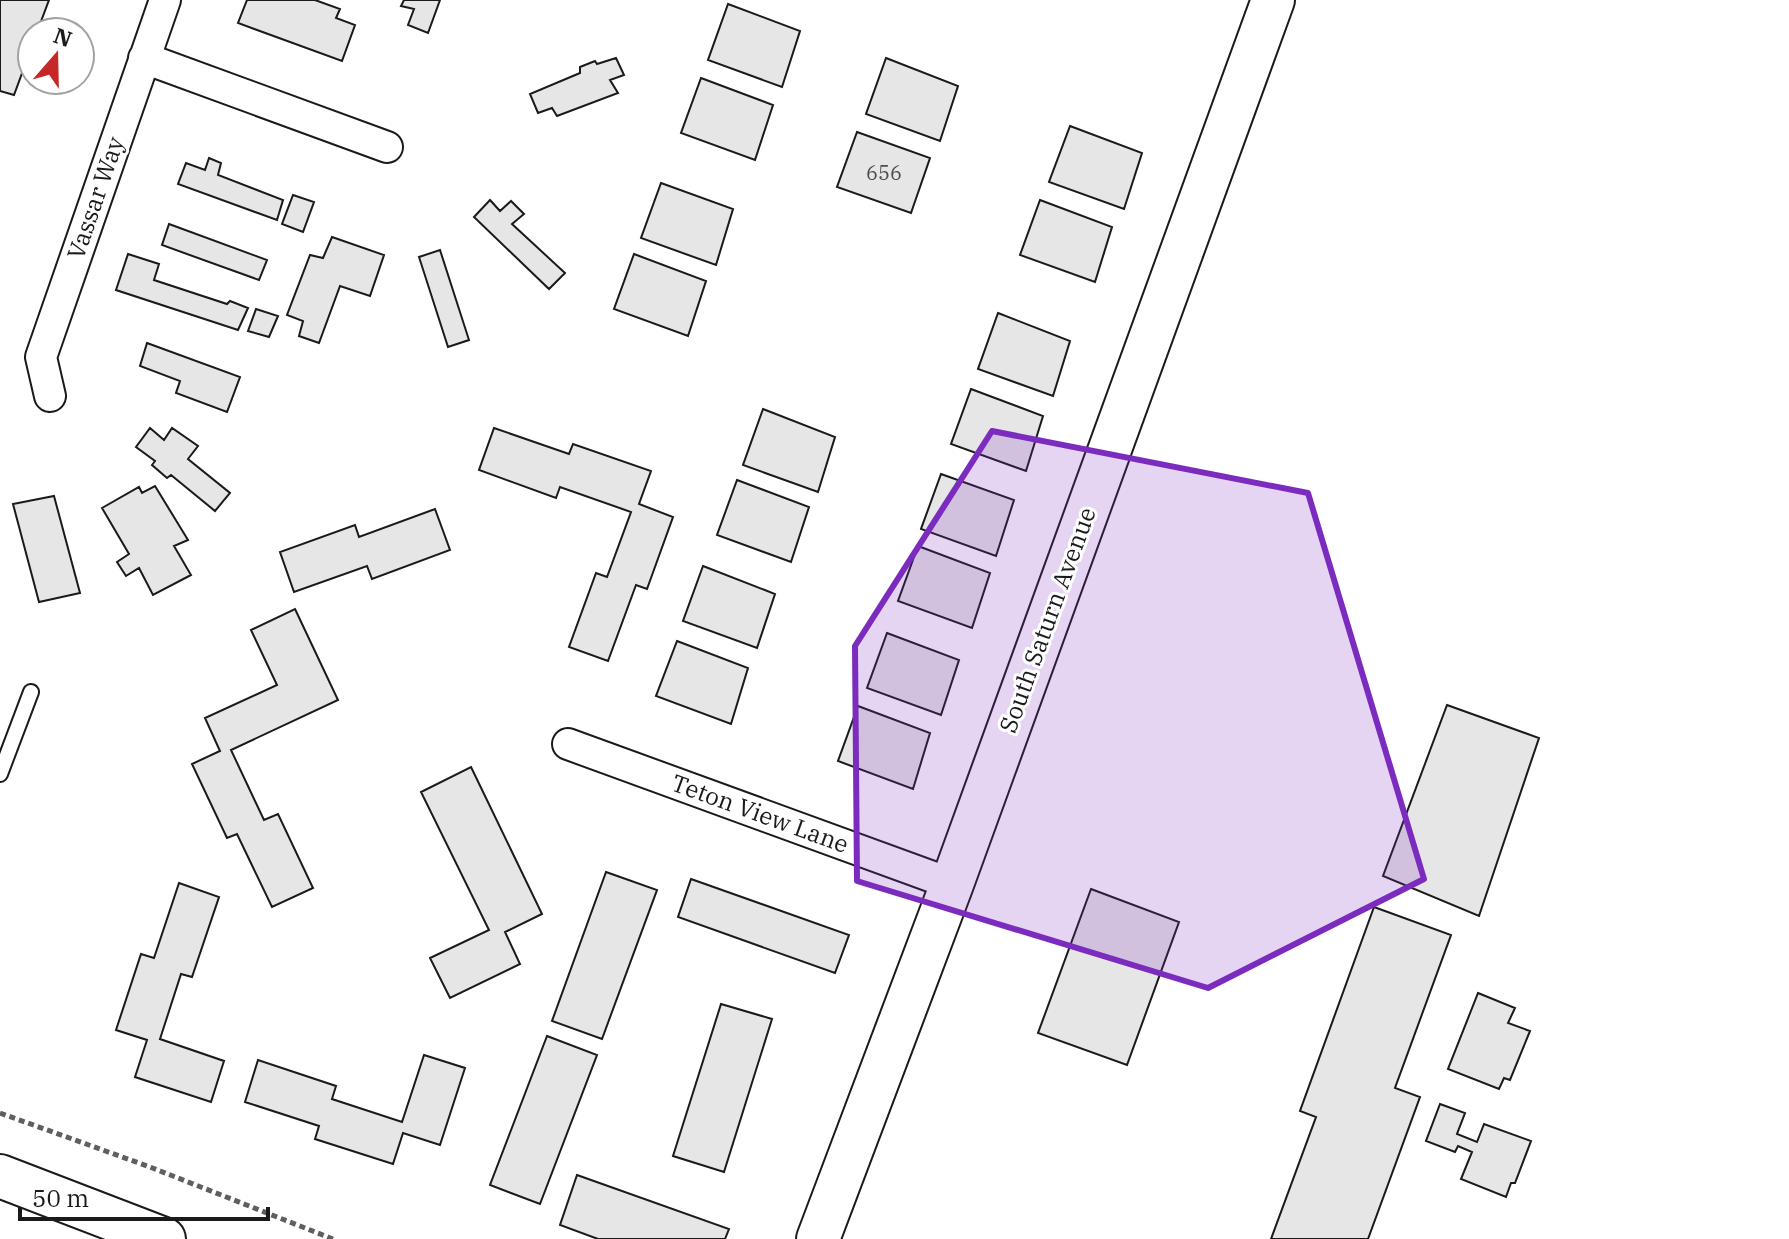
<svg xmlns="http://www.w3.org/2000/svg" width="1789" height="1239" viewBox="0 0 1789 1239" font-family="'IBM Plex Serif',serif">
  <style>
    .building { fill: #e6e6e6; stroke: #1a1a1a; stroke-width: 2 }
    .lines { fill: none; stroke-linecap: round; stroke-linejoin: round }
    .lane-casing { stroke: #1a1a1a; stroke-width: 18 }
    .street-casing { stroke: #1a1a1a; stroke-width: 34 }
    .secondary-casing { stroke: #1a1a1a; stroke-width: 46 }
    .path { stroke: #5f5f5f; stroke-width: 5; stroke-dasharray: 6 4; stroke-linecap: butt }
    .lane { stroke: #fff; stroke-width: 14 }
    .street { stroke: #fff; stroke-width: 30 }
    .secondary { stroke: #fff; stroke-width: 42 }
    .marked { fill: #7b2cbf; fill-opacity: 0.2; stroke: #7b2cbf; stroke-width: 6; stroke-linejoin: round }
    .labels { text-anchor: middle; stroke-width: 6; stroke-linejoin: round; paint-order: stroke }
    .number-label { font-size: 20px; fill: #4d4d4d }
    .street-label { font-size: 24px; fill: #1a1a1a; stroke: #fff }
  </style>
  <rect width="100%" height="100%" fill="#fff"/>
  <path class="building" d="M 0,0 L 49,0 L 37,32 L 32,32 L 32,46 L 14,95 L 0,91 Z
    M 247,0 L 315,0 L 340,9 L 336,18 L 355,25 L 342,61 L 238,23 Z
    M 404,0 L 440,0 L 428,33 L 408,25 L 414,9 L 401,6 Z
    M 728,4 L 800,31 L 782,87 L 708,60 Z
    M 616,58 L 624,75 L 610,80 L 618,93 L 557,116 L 552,108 L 538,113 L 530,94 L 580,73 L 580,67 L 595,61 L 597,64 Z
    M 886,58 L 958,86 L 940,141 L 866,114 Z
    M 701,78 L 773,105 L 755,160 L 681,133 Z
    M 1070,126 L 1142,153 L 1124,209 L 1049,182 Z
    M 857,132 L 930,158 L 911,213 L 837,187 Z
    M 209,158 L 221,163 L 218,175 L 283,200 L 277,220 L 178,184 L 186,163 L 205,170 Z
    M 661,183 L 733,209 L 716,265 L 641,238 Z
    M 293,195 L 314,202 L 303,232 L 282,224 Z
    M 490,200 L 500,211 L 511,201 L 524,214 L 512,224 L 565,273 L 549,289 L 474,217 Z
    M 1040,200 L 1112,227 L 1095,282 L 1020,255 Z
    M 169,224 L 267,260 L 259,280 L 162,245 Z
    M 332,237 L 384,255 L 370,296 L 340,286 L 319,343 L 299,336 L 303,321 L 287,315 L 310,255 L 323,258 Z
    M 440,250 L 469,340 L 448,347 L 419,257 Z
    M 128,254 L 159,264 L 154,280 L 227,304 L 230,301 L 248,308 L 238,330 L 116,290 Z
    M 634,254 L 706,281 L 688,336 L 614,309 Z
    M 256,309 L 278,316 L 269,337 L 248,331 Z
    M 998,313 L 1070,341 L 1053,396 L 978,369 Z
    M 147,343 L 240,377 L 227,412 L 176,393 L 180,381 L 140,366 Z
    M 971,389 L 1043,416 L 1026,471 L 951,444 Z
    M 763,409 L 835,437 L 818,492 L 743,465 Z
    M 150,428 L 164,440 L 172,428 L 198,446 L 188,459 L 230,493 L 215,511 L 171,475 L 167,478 L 152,465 L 155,461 L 136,447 Z
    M 494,428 L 569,454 L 573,444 L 651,471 L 639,504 L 673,517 L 647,589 L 636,585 L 608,661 L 569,647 L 596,573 L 607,577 L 631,512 L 560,487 L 556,498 L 479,470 Z
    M 941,474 L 1014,500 L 996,556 L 921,529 Z
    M 737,480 L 809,507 L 791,562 L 717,535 Z
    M 155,486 L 188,540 L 174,546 L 191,575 L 153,595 L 139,568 L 126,576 L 117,562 L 129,554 L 102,508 L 139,487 L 142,493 Z
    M 54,496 L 80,593 L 39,602 L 13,504 Z
    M 435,509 L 450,550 L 372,579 L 367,566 L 294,592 L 280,552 L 355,525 L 359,537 Z
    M 918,546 L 990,573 L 972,628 L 898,601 Z
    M 703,566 L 775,594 L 757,648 L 683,621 Z
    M 295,609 L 338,700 L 231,750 L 264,820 L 278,814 L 313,888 L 272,907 L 237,834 L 227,838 L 192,764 L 220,751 L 205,718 L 277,685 L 251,630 Z
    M 887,633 L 959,660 L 941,715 L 867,688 Z
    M 677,641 L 748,668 L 731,724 L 656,696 Z
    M 1447,705 L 1539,738 L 1479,916 L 1383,876 Z
    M 858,706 L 930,733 L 913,789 L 838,761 Z
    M 471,767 L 542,914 L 505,932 L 520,964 L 450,998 L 430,958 L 489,930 L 421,792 Z
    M 606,872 L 657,890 L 602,1039 L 552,1021 Z
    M 691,879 L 849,935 L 835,973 L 678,917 Z
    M 179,883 L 219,897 L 192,977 L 181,974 L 160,1039 L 224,1061 L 211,1102 L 135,1077 L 147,1040 L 116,1030 L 141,954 L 154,958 Z
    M 1091,889 L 1179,922 L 1127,1065 L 1038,1033 Z
    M 1374,907 L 1451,935 L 1395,1088 L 1420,1097 L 1368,1239 L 1271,1239 L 1316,1117 L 1300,1111 Z
    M 1478,993 L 1515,1008 L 1508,1023 L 1530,1031 L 1510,1080 L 1504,1078 L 1499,1089 L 1448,1069 Z
    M 721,1004 L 772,1019 L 724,1172 L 673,1156 Z
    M 547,1036 L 597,1055 L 540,1204 L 490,1185 Z
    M 424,1055 L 465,1068 L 440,1145 L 403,1133 L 393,1164 L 315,1139 L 319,1126 L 245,1102 L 258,1060 L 336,1086 L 332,1099 L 402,1122 Z
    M 1440,1104 L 1465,1113 L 1457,1134 L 1477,1142 L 1484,1124 L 1531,1141 L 1515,1183 L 1511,1183 L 1506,1197 L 1461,1179 L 1472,1152 L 1458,1146 L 1455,1152 L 1426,1141 Z
    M 577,1175 L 729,1229 L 725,1239 L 598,1239 L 560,1225 Z"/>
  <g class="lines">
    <g class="lane-casing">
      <path id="lane" d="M 0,774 L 31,692"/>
    </g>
    <g class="street-casing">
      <path id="street" d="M 144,58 L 387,147
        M 50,396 L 41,357 L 165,0
        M 568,744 L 952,884"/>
    </g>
    <g class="secondary-casing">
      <path id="secondary" d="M 0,1176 L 164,1239
        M 818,1239 L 952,884 L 1273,0"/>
    </g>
    <path class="path" d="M 0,1113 L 150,1167 L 333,1239"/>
    <use href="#lane" class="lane"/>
    <use href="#street" class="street"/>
    <use href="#secondary" class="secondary"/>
  </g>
  <path class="marked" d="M 992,431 L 1308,493 L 1424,879 L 1208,988 L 857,881 L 855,646 Z"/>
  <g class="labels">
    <g class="number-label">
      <text x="884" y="180">656</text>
    </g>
    <g class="street-label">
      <text transform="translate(96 198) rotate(-71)" y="8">Vassar Way</text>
      <text transform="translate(1048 620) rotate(-70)" y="8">South Saturn Avenue</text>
      <text transform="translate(760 814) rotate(20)" y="8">Teton View Lane</text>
    </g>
  </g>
  <g transform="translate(56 56) rotate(20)"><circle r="38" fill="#ffffff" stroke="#a3a3a3" stroke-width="2"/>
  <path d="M0-6L14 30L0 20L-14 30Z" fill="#c62828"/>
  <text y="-12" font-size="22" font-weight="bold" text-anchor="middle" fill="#1a1a1a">N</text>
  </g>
  <path d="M20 1207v12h248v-12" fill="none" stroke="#1a1a1a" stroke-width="4"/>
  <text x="32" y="1207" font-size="24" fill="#1a1a1a" stroke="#ffffff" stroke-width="6" paint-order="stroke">50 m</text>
</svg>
